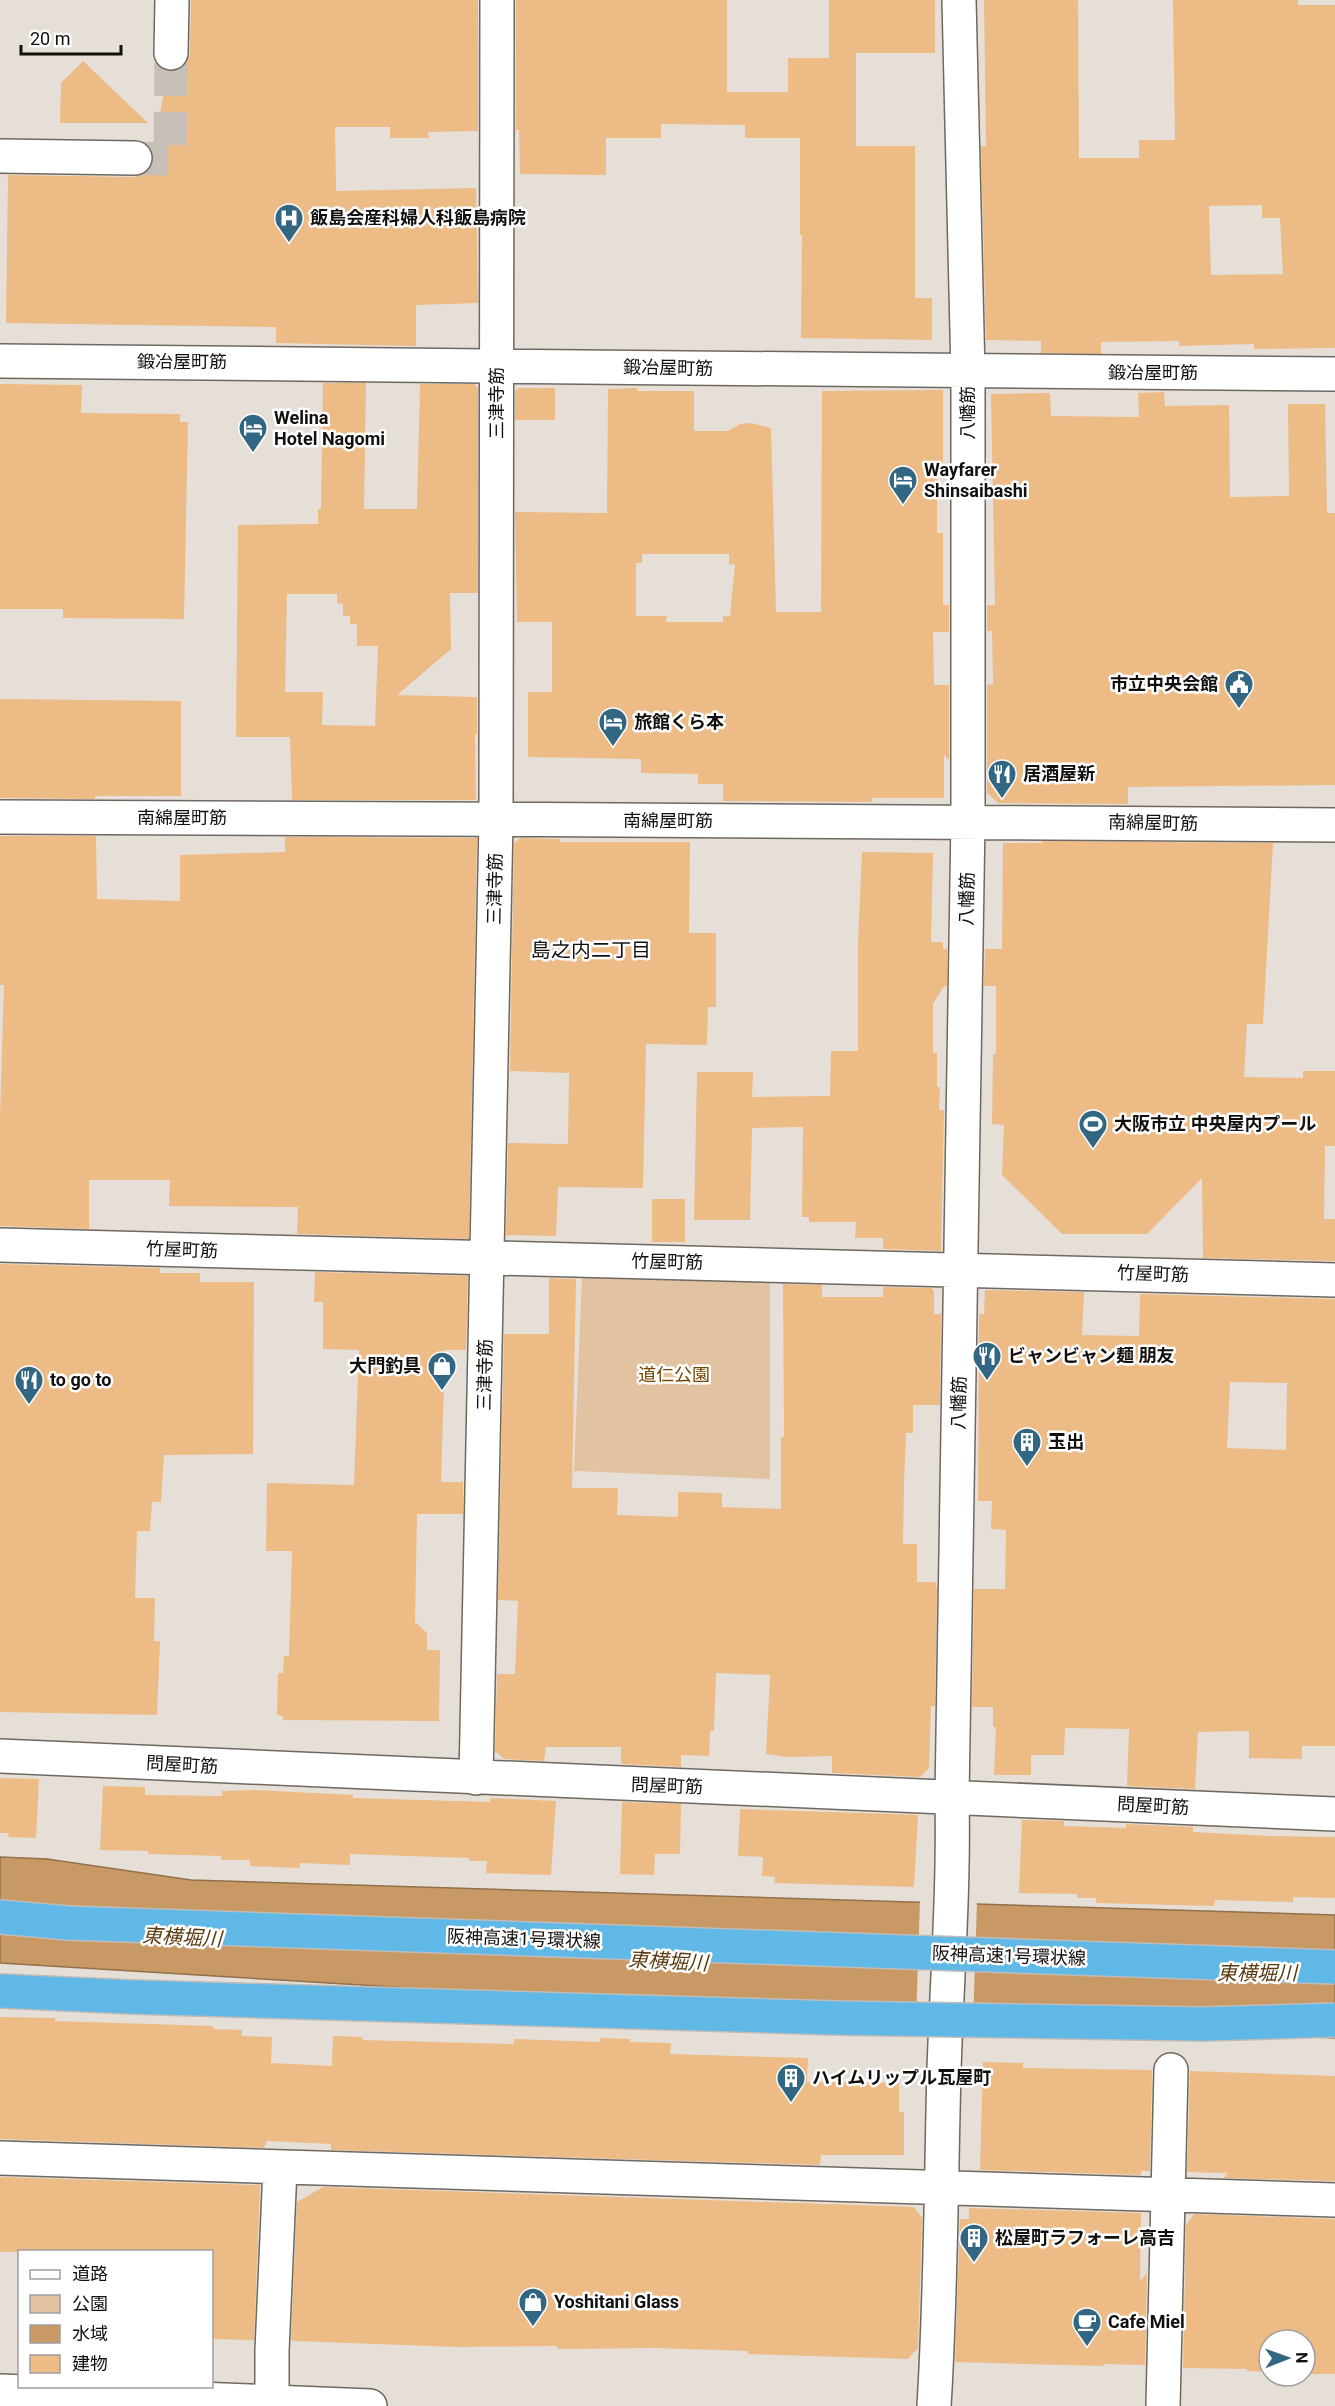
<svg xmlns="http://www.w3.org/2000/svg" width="1335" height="2406" viewBox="0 0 1335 2406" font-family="Roboto,'Noto Sans JP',sans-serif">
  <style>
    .green { fill: #e1c2a1 }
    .water { fill: #c99965; stroke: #92704b; stroke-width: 1.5 }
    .pier { fill: #e6dfd7 }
    .building { fill: #edbb86; fill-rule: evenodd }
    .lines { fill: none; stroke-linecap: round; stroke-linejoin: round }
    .minor-tunnel { stroke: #c6c0b9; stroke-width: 33; stroke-dasharray: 33 16; stroke-linecap: butt }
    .minor-casing { stroke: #6f6861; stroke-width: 36 }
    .highway-casing { stroke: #bdbcbb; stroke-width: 36 }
    .minor { stroke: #fff; stroke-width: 33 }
    .highway { stroke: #5fb8e6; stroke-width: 33 }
    .highway-bridge-casing { stroke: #bdbcbb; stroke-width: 36; stroke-linecap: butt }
    .highway-bridge { stroke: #5fb8e6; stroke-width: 33 }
    .labels { text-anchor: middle; stroke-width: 5; stroke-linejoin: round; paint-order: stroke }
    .poi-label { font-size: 18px; font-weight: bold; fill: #120f0d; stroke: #fff; text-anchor: start }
    .street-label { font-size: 18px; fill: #120f0d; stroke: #fff }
    .park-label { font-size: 18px; fill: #754702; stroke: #fff }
    .neighbourhood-label { font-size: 20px; fill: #120f0d; stroke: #fff }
    .water-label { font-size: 20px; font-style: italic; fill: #5c3b12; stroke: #fff }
  </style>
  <rect width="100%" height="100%" fill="#e6dfd7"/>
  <path class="green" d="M 582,1276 L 770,1279 L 770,1479 L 574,1471 Z"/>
  <path class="water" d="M 0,1857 L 47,1859 L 191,1880 L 1335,1915 L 1335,2038 L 903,2018 L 0,1963 Z"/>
  <path class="pier" d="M 920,1900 L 977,1901 L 973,2024 L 916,2022 Z"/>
  <path class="building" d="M 191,0 L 478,0 L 478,131 L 428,132 L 429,138 L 390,138 L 390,127 L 335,127 L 336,191 L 476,188 L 478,303 L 416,305 L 416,346 L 276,343 L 276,327 L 6,323 L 8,175 L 135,177 L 145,174 L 151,168 L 154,159 L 150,147 L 186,123 L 158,123 L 168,71 L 181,69 L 187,62 L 190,54 Z
    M 516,0 L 727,0 L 727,92 L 788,92 L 788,58 L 829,58 L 829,0 L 935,0 L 935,53 L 856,53 L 856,146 L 915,146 L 915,298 L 932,298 L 932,340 L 801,338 L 802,235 L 800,235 L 800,138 L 745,138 L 745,125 L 661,124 L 661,138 L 606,138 L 606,175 L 520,174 L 519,130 L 516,130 Z
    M 984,0 L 1078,0 L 1079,158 L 1139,158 L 1139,140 L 1175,140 L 1173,0 L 1298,0 L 1298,5 L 1335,5 L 1335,348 L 1254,349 L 1254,344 L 1179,346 L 1179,341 L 1101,342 L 1101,354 L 1041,353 L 1041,341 L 986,340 L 981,146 L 986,146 ZM 1262,205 L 1262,218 L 1280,218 L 1283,274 L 1211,275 L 1209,206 Z
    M 83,61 L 148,123 L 60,123 L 61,83 Z
    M 323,383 L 366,383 L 364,509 L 417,509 L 420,384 L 474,384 L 478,388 L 478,593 L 450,593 L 451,649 L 397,695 L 477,697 L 477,734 L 475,734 L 476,800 L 292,800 L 290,737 L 236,737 L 238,525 L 318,524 L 318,509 L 321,509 ZM 287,594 L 337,594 L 337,603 L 343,604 L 343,616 L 350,616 L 350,624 L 357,624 L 357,646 L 378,646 L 375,726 L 322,725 L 323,692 L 285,692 Z
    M 0,384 L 82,385 L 81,413 L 180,414 L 180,422 L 188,422 L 184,619 L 63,618 L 63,609 L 0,609 Z
    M 519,388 L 555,388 L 555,420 L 515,420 L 515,391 Z
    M 637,388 L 637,391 L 694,391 L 694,431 L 728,431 L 740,424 L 750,423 L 771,428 L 776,612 L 821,612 L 822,391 L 943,390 L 943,477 L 937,477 L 937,533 L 943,533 L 943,605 L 949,605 L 949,632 L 933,632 L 934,685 L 949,685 L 949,760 L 944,755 L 944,798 L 872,798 L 872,802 L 723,801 L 723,784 L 698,784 L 698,774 L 641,773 L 641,759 L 528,757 L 528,692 L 552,692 L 552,622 L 517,622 L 515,512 L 607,513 L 608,389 ZM 642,554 L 729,554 L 729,565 L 735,564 L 730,616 L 723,616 L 723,622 L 666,622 L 667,616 L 636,616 L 636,563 L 642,563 Z
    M 1164,392 L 1165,406 L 1229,405 L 1230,497 L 1289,496 L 1288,404 L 1325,404 L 1327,513 L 1335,513 L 1335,785 L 1128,787 L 1128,804 L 998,803 L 987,793 L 987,685 L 993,684 L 992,631 L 987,631 L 987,605 L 995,605 L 991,394 L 1050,393 L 1051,416 L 1139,417 L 1138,393 Z
    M 0,699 L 181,701 L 181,796 L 95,796 L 95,799 L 0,798 Z
    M 0,836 L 96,836 L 97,899 L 180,901 L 180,855 L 285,852 L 285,837 L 477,838 L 469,1239 L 297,1234 L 298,1207 L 169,1206 L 170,1180 L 89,1180 L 89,1229 L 0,1226 L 0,1116 L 4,985 L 0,985 Z
    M 520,838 L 560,839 L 559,842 L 690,842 L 689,933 L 716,933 L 716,1007 L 708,1007 L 707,1045 L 646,1044 L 643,1188 L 558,1187 L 556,1236 L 506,1235 L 508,1143 L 568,1144 L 569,1073 L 510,1071 L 514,843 Z
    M 1041,841 L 1273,843 L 1263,1024 L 1247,1024 L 1244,1077 L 1303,1078 L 1303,1071 L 1335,1071 L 1335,1146 L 1325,1146 L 1324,1219 L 1335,1219 L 1335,1261 L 1203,1258 L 1202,1178 L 1147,1234 L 1062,1234 L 1002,1175 L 1004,1125 L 992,1124 L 993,1054 L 996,1054 L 996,986 L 984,986 L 985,949 L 1002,949 L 1003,843 L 1043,843 Z
    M 862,852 L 933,853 L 931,942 L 943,942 L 943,949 L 947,949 L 947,986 L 944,986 L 933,1004 L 933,1053 L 937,1053 L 937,1087 L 940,1087 L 939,1110 L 944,1110 L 941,1251 L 883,1249 L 883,1238 L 855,1238 L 856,1222 L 809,1222 L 809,1217 L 802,1217 L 803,1127 L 752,1128 L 750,1220 L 694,1220 L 697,1072 L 753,1072 L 752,1097 L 830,1096 L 831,1051 L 858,1051 L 858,942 Z
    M 652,1199 L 685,1199 L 685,1242 L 652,1242 Z
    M 0,1264 L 160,1268 L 160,1273 L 200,1273 L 200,1282 L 254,1282 L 253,1454 L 164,1455 L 161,1502 L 152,1502 L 150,1531 L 137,1531 L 135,1598 L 155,1598 L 154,1641 L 160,1641 L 157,1715 L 0,1712 Z
    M 315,1272 L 468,1276 L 466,1350 L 445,1350 L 441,1482 L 463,1482 L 463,1514 L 417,1514 L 415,1622 L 427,1633 L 427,1650 L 440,1650 L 439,1721 L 283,1720 L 283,1716 L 277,1715 L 278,1673 L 283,1673 L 284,1656 L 289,1656 L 292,1551 L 266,1551 L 267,1483 L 354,1485 L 359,1350 L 323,1349 L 323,1302 L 314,1302 Z
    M 549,1278 L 576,1279 L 572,1488 L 618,1488 L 617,1515 L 678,1517 L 678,1492 L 722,1493 L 722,1507 L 781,1509 L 781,1437 L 784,1437 L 783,1284 L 822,1285 L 822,1297 L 883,1297 L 883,1287 L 931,1288 L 934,1291 L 934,1314 L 941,1314 L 940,1405 L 913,1405 L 913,1433 L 906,1433 L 904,1483 L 903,1544 L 917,1544 L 917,1582 L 935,1582 L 937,1588 L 935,1706 L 931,1706 L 929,1768 L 920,1777 L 832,1773 L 832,1756 L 786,1757 L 766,1754 L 770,1675 L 716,1673 L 714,1731 L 710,1731 L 709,1756 L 681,1755 L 681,1767 L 621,1764 L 621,1747 L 546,1747 L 544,1761 L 504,1759 L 495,1751 L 497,1674 L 515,1674 L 518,1601 L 498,1600 L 504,1334 L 549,1334 Z
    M 985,1290 L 1084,1292 L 1082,1335 L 1139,1336 L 1140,1294 L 1335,1299 L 1335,1746 L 1302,1746 L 1302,1759 L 1249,1758 L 1249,1731 L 1198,1732 L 1195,1789 L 1127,1786 L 1129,1729 L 1065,1728 L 1064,1755 L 1031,1755 L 1031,1775 L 994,1775 L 996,1727 L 993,1727 L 993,1707 L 972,1707 L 974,1589 L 1005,1589 L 1006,1530 L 991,1529 L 992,1501 L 978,1501 L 979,1314 L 984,1314 ZM 1230,1382 L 1287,1383 L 1286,1450 L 1227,1448 Z
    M 0,1778 L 39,1779 L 36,1838 L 8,1837 L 9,1833 L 0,1833 Z
    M 103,1786 L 145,1787 L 145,1795 L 222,1796 L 222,1791 L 255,1790 L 353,1795 L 353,1798 L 490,1802 L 491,1798 L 556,1801 L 551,1875 L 486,1873 L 487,1861 L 469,1861 L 469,1858 L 350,1854 L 350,1865 L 300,1863 L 300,1868 L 250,1866 L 250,1860 L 221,1860 L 221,1856 L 148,1854 L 148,1851 L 100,1850 Z
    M 622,1802 L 681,1804 L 680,1854 L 655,1854 L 654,1875 L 620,1874 Z
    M 740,1809 L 918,1815 L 914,1887 L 774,1883 L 775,1877 L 762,1876 L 763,1857 L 738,1856 Z
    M 1022,1820 L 1064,1821 L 1064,1826 L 1126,1828 L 1126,1824 L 1193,1827 L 1193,1832 L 1270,1836 L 1335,1837 L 1335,1898 L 1293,1897 L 1293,1902 L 1215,1900 L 1214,1906 L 1096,1903 L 1096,1898 L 1077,1898 L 1077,1894 L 1019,1893 Z
    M 0,2017 L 55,2018 L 55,2021 L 213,2026 L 213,2029 L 242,2030 L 242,2036 L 272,2037 L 271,2063 L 332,2066 L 333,2036 L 363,2037 L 362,2040 L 514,2044 L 514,2039 L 600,2042 L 600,2038 L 630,2039 L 630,2042 L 671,2043 L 670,2054 L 808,2058 L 807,2082 L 899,2083 L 899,2112 L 904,2112 L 904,2155 L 821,2155 L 820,2165 L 331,2150 L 331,2144 L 267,2141 L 264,2148 L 0,2139 Z
    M 983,2062 L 1023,2063 L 1023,2068 L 1152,2070 L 1150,2171 L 1141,2171 L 1141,2175 L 980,2170 Z
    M 1190,2071 L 1335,2076 L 1335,2181 L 1224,2178 L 1227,2173 L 1187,2172 Z
    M 0,2177 L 260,2185 L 254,2340 L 212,2339 L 212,2252 L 0,2252 Z
    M 323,2187 L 914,2207 L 922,2218 L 918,2348 L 908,2359 L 748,2354 L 748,2351 L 655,2348 L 557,2349 L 557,2346 L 457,2347 L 295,2341 L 291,2340 L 297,2202 Z
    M 969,2208 L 1141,2213 L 1140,2282 L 1147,2273 L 1145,2365 L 1104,2364 L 1104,2366 L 955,2362 L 960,2219 L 969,2219 Z
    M 1194,2214 L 1335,2219 L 1335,2374 L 1305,2374 L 1305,2340 L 1269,2340 L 1269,2372 L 1247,2371 L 1247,2369 L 1183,2368 L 1186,2225 Z"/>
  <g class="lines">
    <path class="minor-tunnel" d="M 135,158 L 170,159 L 171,53"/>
    <g class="minor-casing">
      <path id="minor" d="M 171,53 L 172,0
        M 0,156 L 135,158
        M 0,361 C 445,364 890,372 1335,374
        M 0,817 C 445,820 890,819 1335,825
        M 0,1245 L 1335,1280
        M 0,1756 L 1335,1814
        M 476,1778 L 496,821 L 497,0
        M 0,2158 L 1335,2200
        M 0,2391 L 370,2406
        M 272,2406 L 272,2351 L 280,2168
        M 934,2406 C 941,2294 941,2182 944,2070 C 947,1979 954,1888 952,1797 L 968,820 L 968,373 L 959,0
        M 1163,2406 L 1171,2070"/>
    </g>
    <g class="highway-casing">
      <path id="highway" d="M 0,1917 L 68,1923
        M 0,1991 L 132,1997"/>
    </g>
    <use href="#minor" class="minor"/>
    <use href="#highway" class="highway"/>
    <g class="highway-bridge-casing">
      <path id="highway-bridge" d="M 68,1923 L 1335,1967
        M 132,1997 L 838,2018 L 1203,2024 L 1335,2020"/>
    </g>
    <use href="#highway-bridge" class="highway-bridge"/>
  </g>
  <defs>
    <g id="hospital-pin" transform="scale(1.5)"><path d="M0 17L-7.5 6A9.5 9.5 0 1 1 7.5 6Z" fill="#326783" stroke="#fff"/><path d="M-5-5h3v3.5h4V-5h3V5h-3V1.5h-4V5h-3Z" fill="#fff"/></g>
    <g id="hotel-pin" transform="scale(1.5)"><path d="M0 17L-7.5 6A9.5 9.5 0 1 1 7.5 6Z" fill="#326783" stroke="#fff"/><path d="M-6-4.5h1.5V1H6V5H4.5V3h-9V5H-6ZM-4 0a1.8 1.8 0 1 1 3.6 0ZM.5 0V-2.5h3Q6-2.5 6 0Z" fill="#fff"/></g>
    <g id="civic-pin" transform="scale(1.5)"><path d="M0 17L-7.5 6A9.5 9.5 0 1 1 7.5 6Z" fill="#326783" stroke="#fff"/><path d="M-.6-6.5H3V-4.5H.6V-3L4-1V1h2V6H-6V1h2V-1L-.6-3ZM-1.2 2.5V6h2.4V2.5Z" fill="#fff"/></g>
    <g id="restaurant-pin" transform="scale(1.5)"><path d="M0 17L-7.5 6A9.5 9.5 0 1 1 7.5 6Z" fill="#326783" stroke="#fff"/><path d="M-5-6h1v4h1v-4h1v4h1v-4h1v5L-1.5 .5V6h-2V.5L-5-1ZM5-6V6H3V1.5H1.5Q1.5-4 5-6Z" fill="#fff"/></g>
    <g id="stadium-pin" transform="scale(1.5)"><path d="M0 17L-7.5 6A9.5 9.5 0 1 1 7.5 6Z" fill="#326783" stroke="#fff"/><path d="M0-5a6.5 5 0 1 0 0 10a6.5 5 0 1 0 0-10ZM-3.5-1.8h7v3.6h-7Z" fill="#fff"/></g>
    <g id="shop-pin" transform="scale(1.5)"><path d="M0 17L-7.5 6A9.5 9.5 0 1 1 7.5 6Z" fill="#326783" stroke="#fff"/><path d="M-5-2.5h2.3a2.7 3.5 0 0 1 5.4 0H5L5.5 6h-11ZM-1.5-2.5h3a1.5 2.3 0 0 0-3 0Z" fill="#fff"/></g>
    <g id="building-pin" transform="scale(1.5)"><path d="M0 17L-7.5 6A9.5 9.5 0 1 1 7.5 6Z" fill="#326783" stroke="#fff"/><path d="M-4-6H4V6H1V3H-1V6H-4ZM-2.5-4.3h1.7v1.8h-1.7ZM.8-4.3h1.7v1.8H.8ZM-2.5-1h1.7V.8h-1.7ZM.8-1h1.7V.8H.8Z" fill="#fff"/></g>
    <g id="cafe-pin" transform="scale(1.5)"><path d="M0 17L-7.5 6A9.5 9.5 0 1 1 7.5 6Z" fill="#326783" stroke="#fff"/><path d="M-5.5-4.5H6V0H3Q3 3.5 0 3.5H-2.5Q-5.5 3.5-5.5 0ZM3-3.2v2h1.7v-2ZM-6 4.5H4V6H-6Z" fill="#fff"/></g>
  </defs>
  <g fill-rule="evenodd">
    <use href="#hospital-pin" x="289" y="218"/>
    <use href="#hotel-pin" x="253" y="428"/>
    <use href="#hotel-pin" x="903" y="480"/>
    <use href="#civic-pin" x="1239" y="684"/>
    <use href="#hotel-pin" x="613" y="722"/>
    <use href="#restaurant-pin" x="1002" y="774"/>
    <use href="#stadium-pin" x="1093" y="1124"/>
    <use href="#restaurant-pin" x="987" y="1356"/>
    <use href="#shop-pin" x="442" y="1366"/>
    <use href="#restaurant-pin" x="29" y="1380"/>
    <use href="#building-pin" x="1027" y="1442"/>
    <use href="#building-pin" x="791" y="2078"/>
    <use href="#building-pin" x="974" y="2238"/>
    <use href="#shop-pin" x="533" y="2302"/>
    <use href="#cafe-pin" x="1087" y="2322"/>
  </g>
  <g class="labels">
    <g class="poi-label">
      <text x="310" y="224">飯島会産科婦人科飯島病院</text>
      <text x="274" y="424">Welina<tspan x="274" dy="21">Hotel Nagomi</tspan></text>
      <text x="924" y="476">Wayfarer<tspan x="924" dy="21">Shinsaibashi</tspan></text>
      <text x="1218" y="690" text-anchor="end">市立中央会館</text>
      <text x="634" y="728">旅館くら本</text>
      <text x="1023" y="780">居酒屋新</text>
      <text x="1114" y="1130">大阪市立 中央屋内プール</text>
      <text x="1008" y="1362">ビャンビャン麺 朋友</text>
      <text x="421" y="1372" text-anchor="end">大門釣具</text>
      <text x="50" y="1386">to go to</text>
      <text x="1048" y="1448">玉出</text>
      <text x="812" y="2084">ハイムリップル瓦屋町</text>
      <text x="995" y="2244">松屋町ラフォーレ高吉</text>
      <text x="554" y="2308">Yoshitani Glass</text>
      <text x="1108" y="2328">Cafe Miel</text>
    </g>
    <g class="street-label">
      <text x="182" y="368">鍛冶屋町筋</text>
      <text transform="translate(668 368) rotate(1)" y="6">鍛冶屋町筋</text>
      <text x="1153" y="379">鍛冶屋町筋</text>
      <text transform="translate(497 403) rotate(-90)" y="6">三津寺筋</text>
      <text transform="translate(968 413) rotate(-90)" y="6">八幡筋</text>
      <text x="182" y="824">南綿屋町筋</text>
      <text x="668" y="827">南綿屋町筋</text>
      <text transform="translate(1153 823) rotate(1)" y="6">南綿屋町筋</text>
      <text transform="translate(495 889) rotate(-89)" y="6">三津寺筋</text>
      <text transform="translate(967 899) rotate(-89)" y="6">八幡筋</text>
      <text transform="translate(182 1250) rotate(2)" y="6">竹屋町筋</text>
      <text transform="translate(667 1262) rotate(1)" y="6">竹屋町筋</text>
      <text transform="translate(1153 1274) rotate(2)" y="6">竹屋町筋</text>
      <text transform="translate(485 1375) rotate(-89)" y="6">三津寺筋</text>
      <text transform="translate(959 1403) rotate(-89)" y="6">八幡筋</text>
      <text transform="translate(182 1765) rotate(3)" y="6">問屋町筋</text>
      <text transform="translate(667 1786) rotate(2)" y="6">問屋町筋</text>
      <text transform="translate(1153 1806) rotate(3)" y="6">問屋町筋</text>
      <text transform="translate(524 1939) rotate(2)" y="6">阪神高速1号環状線</text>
      <text transform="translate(1009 1956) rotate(2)" y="6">阪神高速1号環状線</text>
    </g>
    <g class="park-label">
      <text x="674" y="1381">道仁公園</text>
    </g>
    <g class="neighbourhood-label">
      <text x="591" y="957">島之内二丁目</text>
    </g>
    <g class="water-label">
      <text transform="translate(182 1937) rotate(3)" y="7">東横堀川</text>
      <text transform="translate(668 1961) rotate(3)" y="7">東横堀川</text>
      <text x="1257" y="1980">東横堀川</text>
    </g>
  </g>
  <rect x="18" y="2250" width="195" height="138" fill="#ffffff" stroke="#a09f9e" stroke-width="1.5"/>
  <rect x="30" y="2270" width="30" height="9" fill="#ffffff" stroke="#a09f9e" stroke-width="1.5"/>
  <text x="72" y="2280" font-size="18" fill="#120f0d">道路</text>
  <rect x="30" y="2295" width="30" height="18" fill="#e1c2a1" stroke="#a09f9e" stroke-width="1.5"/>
  <text x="72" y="2310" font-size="18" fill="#120f0d">公園</text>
  <rect x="30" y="2325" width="30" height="18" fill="#c99965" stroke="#a09f9e" stroke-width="1.5"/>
  <text x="72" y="2340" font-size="18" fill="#120f0d">水域</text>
  <rect x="30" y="2355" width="30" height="18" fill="#edbb86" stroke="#a09f9e" stroke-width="1.5"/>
  <text x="72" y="2370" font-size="18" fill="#120f0d">建物</text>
  <g transform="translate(1287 2358) rotate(89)"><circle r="28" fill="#ffffff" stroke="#a09f9e" stroke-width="1.5"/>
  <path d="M0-4.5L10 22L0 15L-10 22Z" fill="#326783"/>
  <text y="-9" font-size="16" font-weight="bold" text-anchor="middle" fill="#120f0d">N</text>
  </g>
  <path d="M21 45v9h100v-9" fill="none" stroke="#120f0d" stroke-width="3"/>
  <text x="30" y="45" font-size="18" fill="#120f0d" stroke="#ffffff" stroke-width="4.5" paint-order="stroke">20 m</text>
</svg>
